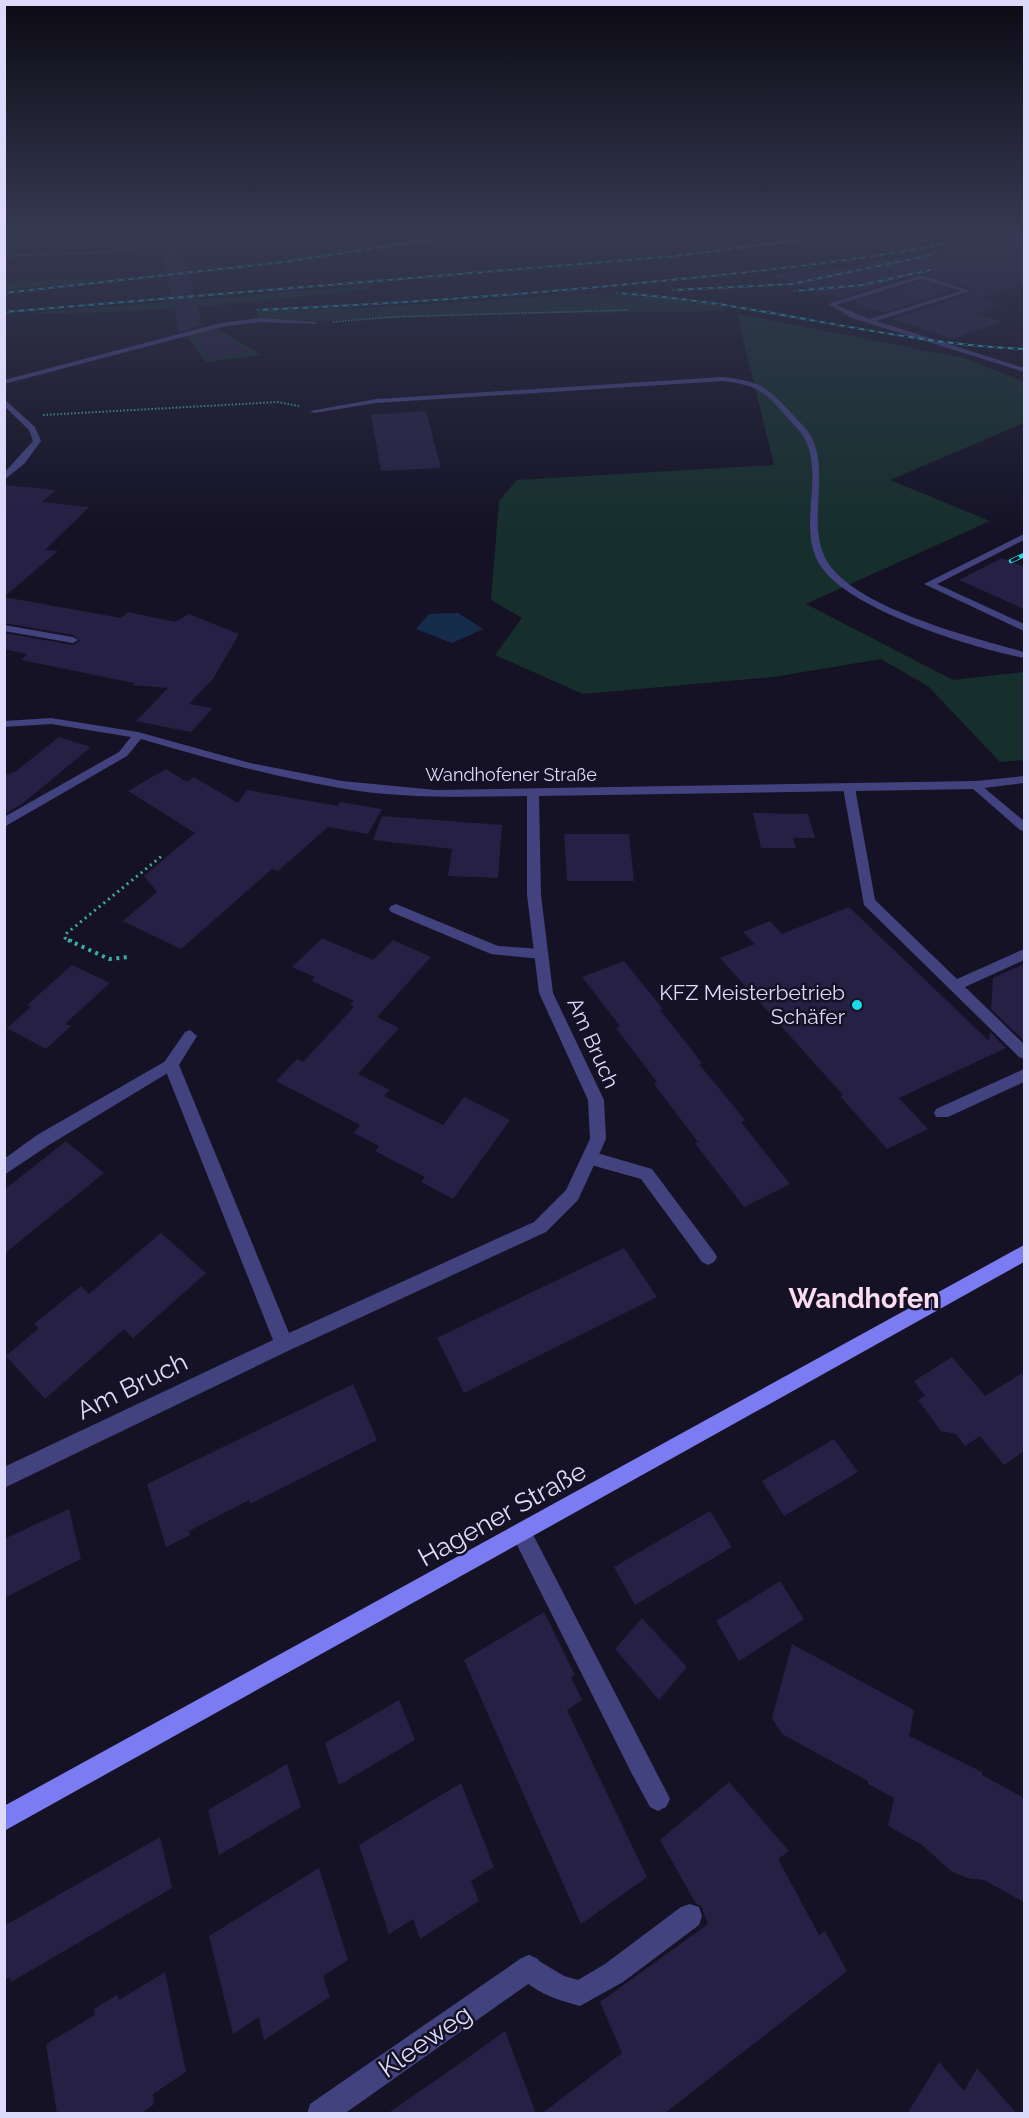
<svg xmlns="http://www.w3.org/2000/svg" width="1029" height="2118" viewBox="0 0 1029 2118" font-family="Raleway,sans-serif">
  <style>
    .green { fill: #162f2d }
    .water { fill: #162c4b }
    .building { fill: #262044 }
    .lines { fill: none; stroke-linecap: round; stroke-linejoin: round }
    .path-far3 { stroke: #3dada2; stroke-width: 1.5; stroke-dasharray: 1.5 1.5; stroke-linecap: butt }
    .path-far2 { stroke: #3dada2; stroke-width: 2; stroke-dasharray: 1.5 2; stroke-linecap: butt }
    .path-far1 { stroke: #3dada2; stroke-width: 3; stroke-dasharray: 2 4; stroke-linecap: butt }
    .path { stroke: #3dada2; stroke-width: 4; stroke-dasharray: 3 4.5; stroke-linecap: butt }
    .lane { fill: #42427f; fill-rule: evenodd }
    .street { fill: #42427f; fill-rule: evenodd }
    .secondary { fill: #7b7cf1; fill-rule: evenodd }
    .rail-far1-casing { stroke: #1bd9e7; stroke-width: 2 }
    .rail-casing { stroke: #1bd9e7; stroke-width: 4.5 }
    .rail-far1 { stroke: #151225; stroke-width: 1.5; stroke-dasharray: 5; stroke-linecap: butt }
    .rail { stroke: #151225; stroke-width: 3; stroke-dasharray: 9; stroke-linecap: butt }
    .poi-dot { fill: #1bd9e7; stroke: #151225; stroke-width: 2 }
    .labels { text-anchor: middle; stroke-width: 5; stroke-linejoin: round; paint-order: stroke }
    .far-street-label { font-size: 18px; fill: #dddafb; stroke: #151225 }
    .poi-label { font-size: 21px; fill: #dddafb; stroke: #151225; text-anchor: end }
    .street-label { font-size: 21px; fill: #dddafb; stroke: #151225 }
    .near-street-label { font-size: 26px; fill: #dddafb; stroke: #151225 }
    .district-label { font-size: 27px; font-weight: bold; fill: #fbdcf1; stroke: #151225 }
  </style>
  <rect width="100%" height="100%" fill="#151225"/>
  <path class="green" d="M 96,278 L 95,282 L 5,290 L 5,282 Z
    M 367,286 L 370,289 C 255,302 141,315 26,313 Z
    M 592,294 L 677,298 L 722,306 L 724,311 L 494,314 L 319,321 L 259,319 L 258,310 L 361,308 Z
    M 737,314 L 964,358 L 1024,382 L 1024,423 L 890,480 L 990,521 L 806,604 L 953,680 L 1024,672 L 1024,760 L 1000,762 L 928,686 L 881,659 L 773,677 L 583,694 L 495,655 L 522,618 L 491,600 L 499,501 L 517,480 L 774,465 Z
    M 216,328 L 262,355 L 206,362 L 186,335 Z"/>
  <path class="water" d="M 458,613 L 483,629 L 452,643 L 416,629 L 429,614 Z"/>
  <path class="building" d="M 996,236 L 1012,241 L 1024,237 L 1024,283 L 982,298 L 1002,305 L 975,313 L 1003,322 L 952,339 L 892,319 L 971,293 L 971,289 L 920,273 L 839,298 L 770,275 L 869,265 L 863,262 L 912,256 Z
    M 181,245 L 200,317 L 199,322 L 204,325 L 179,332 L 161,250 Z
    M 921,281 L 953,291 L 883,313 L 852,302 Z
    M 215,331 L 251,353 L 207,358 L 195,336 Z
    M 426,411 L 441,468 L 381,471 L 371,415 Z
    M 4,485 L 56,490 L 42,502 L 89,507 L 45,550 L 58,551 L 4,597 Z
    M 1002,558 L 1024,567 L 1024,609 L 959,580 Z
    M 4,597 L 121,618 L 128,612 L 175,622 L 189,614 L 239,634 L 213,679 L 189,704 L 213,708 L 191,732 L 136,721 L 168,688 L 132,685 L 134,683 L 21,660 L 27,654 L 4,649 L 4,633 L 73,645 L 80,641 L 73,635 L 4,623 Z
    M 59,737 L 91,747 L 22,804 L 4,814 L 4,776 L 16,771 Z
    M 166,769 L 187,782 L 194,777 L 238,803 L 247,790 L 338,806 L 340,802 L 382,809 L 368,834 L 328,827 L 278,871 L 272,869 L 181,949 L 123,921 L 157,892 L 144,876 L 195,833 L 128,791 Z
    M 753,813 L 808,814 L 815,838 L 793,838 L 796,848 L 761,848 Z
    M 382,816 L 502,825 L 498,878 L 448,876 L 452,849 L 373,840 Z
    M 564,834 L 629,834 L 634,881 L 567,881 Z
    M 849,907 L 989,1041 L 990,1032 L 1006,1048 L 899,1098 L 928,1129 L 887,1149 L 840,1096 L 843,1095 L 720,958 L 755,944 L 743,932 L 770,921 L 782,934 Z
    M 322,938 L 373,960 L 393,940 L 431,957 L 377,1017 L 399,1028 L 358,1074 L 390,1090 L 384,1096 L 443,1125 L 464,1097 L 510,1120 L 453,1199 L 421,1182 L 425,1177 L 375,1151 L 379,1146 L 354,1133 L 360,1125 L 276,1081 L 297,1059 L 303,1062 L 354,1007 L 350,1005 L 354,1001 L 312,981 L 315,977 L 292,967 Z
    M 624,961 L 663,1009 L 660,1010 L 702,1063 L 699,1064 L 745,1120 L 741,1122 L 790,1184 L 744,1207 L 695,1143 L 698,1142 L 654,1084 L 657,1082 L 616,1028 L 620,1026 L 582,977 Z
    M 1024,964 L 1024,1039 L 1023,1040 L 991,1009 L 993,978 Z
    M 72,965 L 110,983 L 65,1024 L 71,1026 L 46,1049 L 7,1028 L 31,1007 L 27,1005 Z
    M 66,1141 L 104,1173 L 4,1254 L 4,1190 Z
    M 161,1233 L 206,1273 L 133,1338 L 124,1329 L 45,1399 L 6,1356 L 39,1328 L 34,1324 L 81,1286 L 89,1294 Z
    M 624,1248 L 657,1297 L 464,1393 L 437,1338 Z
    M 952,1357 L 985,1396 L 1024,1372 L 1024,1451 L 1004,1465 L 980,1436 L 965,1446 L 956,1434 L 941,1431 L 918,1400 L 925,1396 L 914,1381 Z
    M 353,1384 L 377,1440 L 250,1504 L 249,1500 L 189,1531 L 190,1535 L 166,1547 L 147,1484 Z
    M 834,1439 L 858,1472 L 784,1516 L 762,1481 Z
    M 69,1509 L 81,1559 L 4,1598 L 4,1539 Z
    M 710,1511 L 732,1547 L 635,1605 L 614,1567 Z
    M 780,1581 L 804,1619 L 739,1661 L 716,1621 Z
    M 544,1612 L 575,1675 L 571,1677 L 582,1700 L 567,1710 L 647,1877 L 581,1924 L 464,1660 Z
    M 642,1618 L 687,1667 L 659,1700 L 615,1649 Z
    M 792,1644 L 914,1710 L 909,1736 L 982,1772 L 982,1775 L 1024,1798 L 1024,1902 L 984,1880 L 967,1878 L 951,1871 L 922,1845 L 888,1826 L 894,1798 L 868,1784 L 868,1781 L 782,1734 L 772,1718 Z
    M 399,1700 L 415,1740 L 339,1785 L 325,1743 Z
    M 287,1764 L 301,1807 L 219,1855 L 208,1810 Z
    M 729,1782 L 789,1851 L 778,1859 L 819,1935 L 825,1931 L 847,1971 L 664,2114 L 541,2114 L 622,2053 L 600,2002 L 708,1924 L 701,1906 L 696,1904 L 660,1840 Z
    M 461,1783 L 494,1867 L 471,1881 L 479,1901 L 420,1939 L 413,1919 L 389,1934 L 359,1845 Z
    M 160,1837 L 172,1888 L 11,1982 L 10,1977 L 4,1980 L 4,1926 Z
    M 319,1868 L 348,1960 L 323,1976 L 330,1997 L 264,2040 L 259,2017 L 233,2034 L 209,1936 Z
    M 165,1972 L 186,2072 L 153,2094 L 154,2104 L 141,2114 L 57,2114 L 46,2044 L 95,2015 L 94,2009 L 117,1995 L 119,2000 Z
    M 505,2031 L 536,2114 L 387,2114 L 459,2064 Z
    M 939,2062 L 964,2091 L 977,2068 L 1017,2114 L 907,2114 Z"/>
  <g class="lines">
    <path class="path-far3" d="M 4,256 L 95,253 L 244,233
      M 333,322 L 391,317 L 629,310"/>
    <path class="path-far2" d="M 43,415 L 278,402 L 299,406"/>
    <path class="path-far1" d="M 72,941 L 65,938 L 67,933 L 163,855"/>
    <path class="path" d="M 68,940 L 109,959 L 130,957"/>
    <path class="lane" d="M 921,275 L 970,291 L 876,321 L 1024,368 L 1024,372 L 852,318 L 828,304 ZM 921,279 L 961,291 L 869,319 L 836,305 Z
      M 1024,534 L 1024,540 L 937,584 L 1024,624 L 1024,631 L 924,584 Z
      M 976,781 L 1024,821 L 1024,831 L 1020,830 L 972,788 L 972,782 Z
      M 849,784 L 855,788 L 875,900 L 957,979 L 1024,949 L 1024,960 L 965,987 L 1024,1044 L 1024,1059 L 1019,1057 L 864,905 L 843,788 Z
      M 396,904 L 498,946 L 541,949 L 548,954 L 541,959 L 491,954 L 391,912 L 389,909 L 391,906 Z
      M 171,1058 L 176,1060 L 179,1064 L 176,1068 L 49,1145 L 4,1175 L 4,1159 L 37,1135 Z
      M 1024,1069 L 1024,1082 L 948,1117 L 936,1117 L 934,1113 L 936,1109 Z
      M 590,1151 L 652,1169 L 714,1252 L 717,1257 L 714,1262 L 708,1265 L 702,1262 L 641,1179 L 584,1163 L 582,1158 L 584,1153 Z
      M 522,1524 L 529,1527 L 666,1791 L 670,1799 L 666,1807 L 658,1811 L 650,1807 L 632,1774 L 515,1541 L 512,1534 L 515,1527 Z
      M 690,1904 L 699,1907 L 702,1916 L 699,1925 L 623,1982 L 580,2006 C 558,2000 526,1991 516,1968 L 520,1959 L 529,1955 L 564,1976 L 578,1980 L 605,1964 L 681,1907 Z"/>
    <path class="street" d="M 259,318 L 318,322 L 315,324 L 259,322 L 221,327 L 4,384 L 4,380 L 221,323 Z
      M 723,377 C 759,381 768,387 792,414 C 800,423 810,431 814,443 C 829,481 804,533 831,567 C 866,611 971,637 1024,652 L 1024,658 C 973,648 853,611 822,568 C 795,530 825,479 805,439 C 800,430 791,422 784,414 C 764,390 755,385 723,381 L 376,403 L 314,413 L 310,411 L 376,399 Z
      M 4,399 L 35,427 L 41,441 L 25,463 L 4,480 L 4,473 L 33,441 L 29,430 L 4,406 Z
      M 4,625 L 73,637 L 78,640 L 73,643 L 4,631 Z
      M 51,718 L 138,732 L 250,763 L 342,781 L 436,790 L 976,781 L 1024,776 L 1024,783 L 976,789 L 539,796 L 541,895 L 553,993 L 604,1100 L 606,1139 L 578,1200 L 546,1232 L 290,1350 L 4,1488 L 4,1467 L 273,1340 L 163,1064 L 185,1032 L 190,1030 L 197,1036 L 179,1065 L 289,1333 L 534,1222 L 566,1190 L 590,1139 L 588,1100 L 539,993 L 527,895 L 527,796 C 465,797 402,799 340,788 C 272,777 207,758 141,739 L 127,756 L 4,827 L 4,817 L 119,752 L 131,737 L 51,724 L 4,727 L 4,721 Z
      M 529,1955 L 538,1959 L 542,1968 L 538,1977 L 344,2114 L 307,2114 L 310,2104 L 520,1959 Z"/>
    <path class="secondary" d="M 1024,1245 L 1024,1262 L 4,1831 L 4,1806 Z"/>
    <g class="rail-far1-casing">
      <path id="rail-far1" d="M 989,242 L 1024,233
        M 673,290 L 792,284 L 931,255
        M 794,291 L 862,285 L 930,270
        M 4,293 L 283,262 L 476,233
        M 617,293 C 754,301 886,343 1024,349
        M 258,310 C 396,304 533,294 671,280 C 781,269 891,257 999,233
        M 4,312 L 676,256 L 852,233"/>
    </g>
    <g class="rail-casing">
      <path id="rail" d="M 1011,561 L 1024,555"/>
    </g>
    <use href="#rail-far1" class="rail-far1"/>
    <use href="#rail" class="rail"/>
  </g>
  <linearGradient id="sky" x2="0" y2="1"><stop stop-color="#0c0a14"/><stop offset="0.44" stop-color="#353951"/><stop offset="1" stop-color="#353951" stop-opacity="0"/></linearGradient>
  <rect width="1029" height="530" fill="url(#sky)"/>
  <circle class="poi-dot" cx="857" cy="1005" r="6"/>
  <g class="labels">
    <g class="far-street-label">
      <text x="511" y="781">Wandhofener Straße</text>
    </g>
    <g class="poi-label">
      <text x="845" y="1000">KFZ Meisterbetrieb<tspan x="845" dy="24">Schäfer</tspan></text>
    </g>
    <g class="street-label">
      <text transform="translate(593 1043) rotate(66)" y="7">Am Bruch</text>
    </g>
    <g class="near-street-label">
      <text transform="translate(132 1386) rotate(-26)" y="9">Am Bruch</text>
      <text transform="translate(502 1514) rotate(-29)" y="9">Hagener Straße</text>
      <text transform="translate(425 2041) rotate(-35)" y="9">Kleeweg</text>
    </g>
    <g class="district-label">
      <text x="864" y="1308">Wandhofen</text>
    </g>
  </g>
  <rect width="1029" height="2118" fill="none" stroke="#dddafb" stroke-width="12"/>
</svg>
